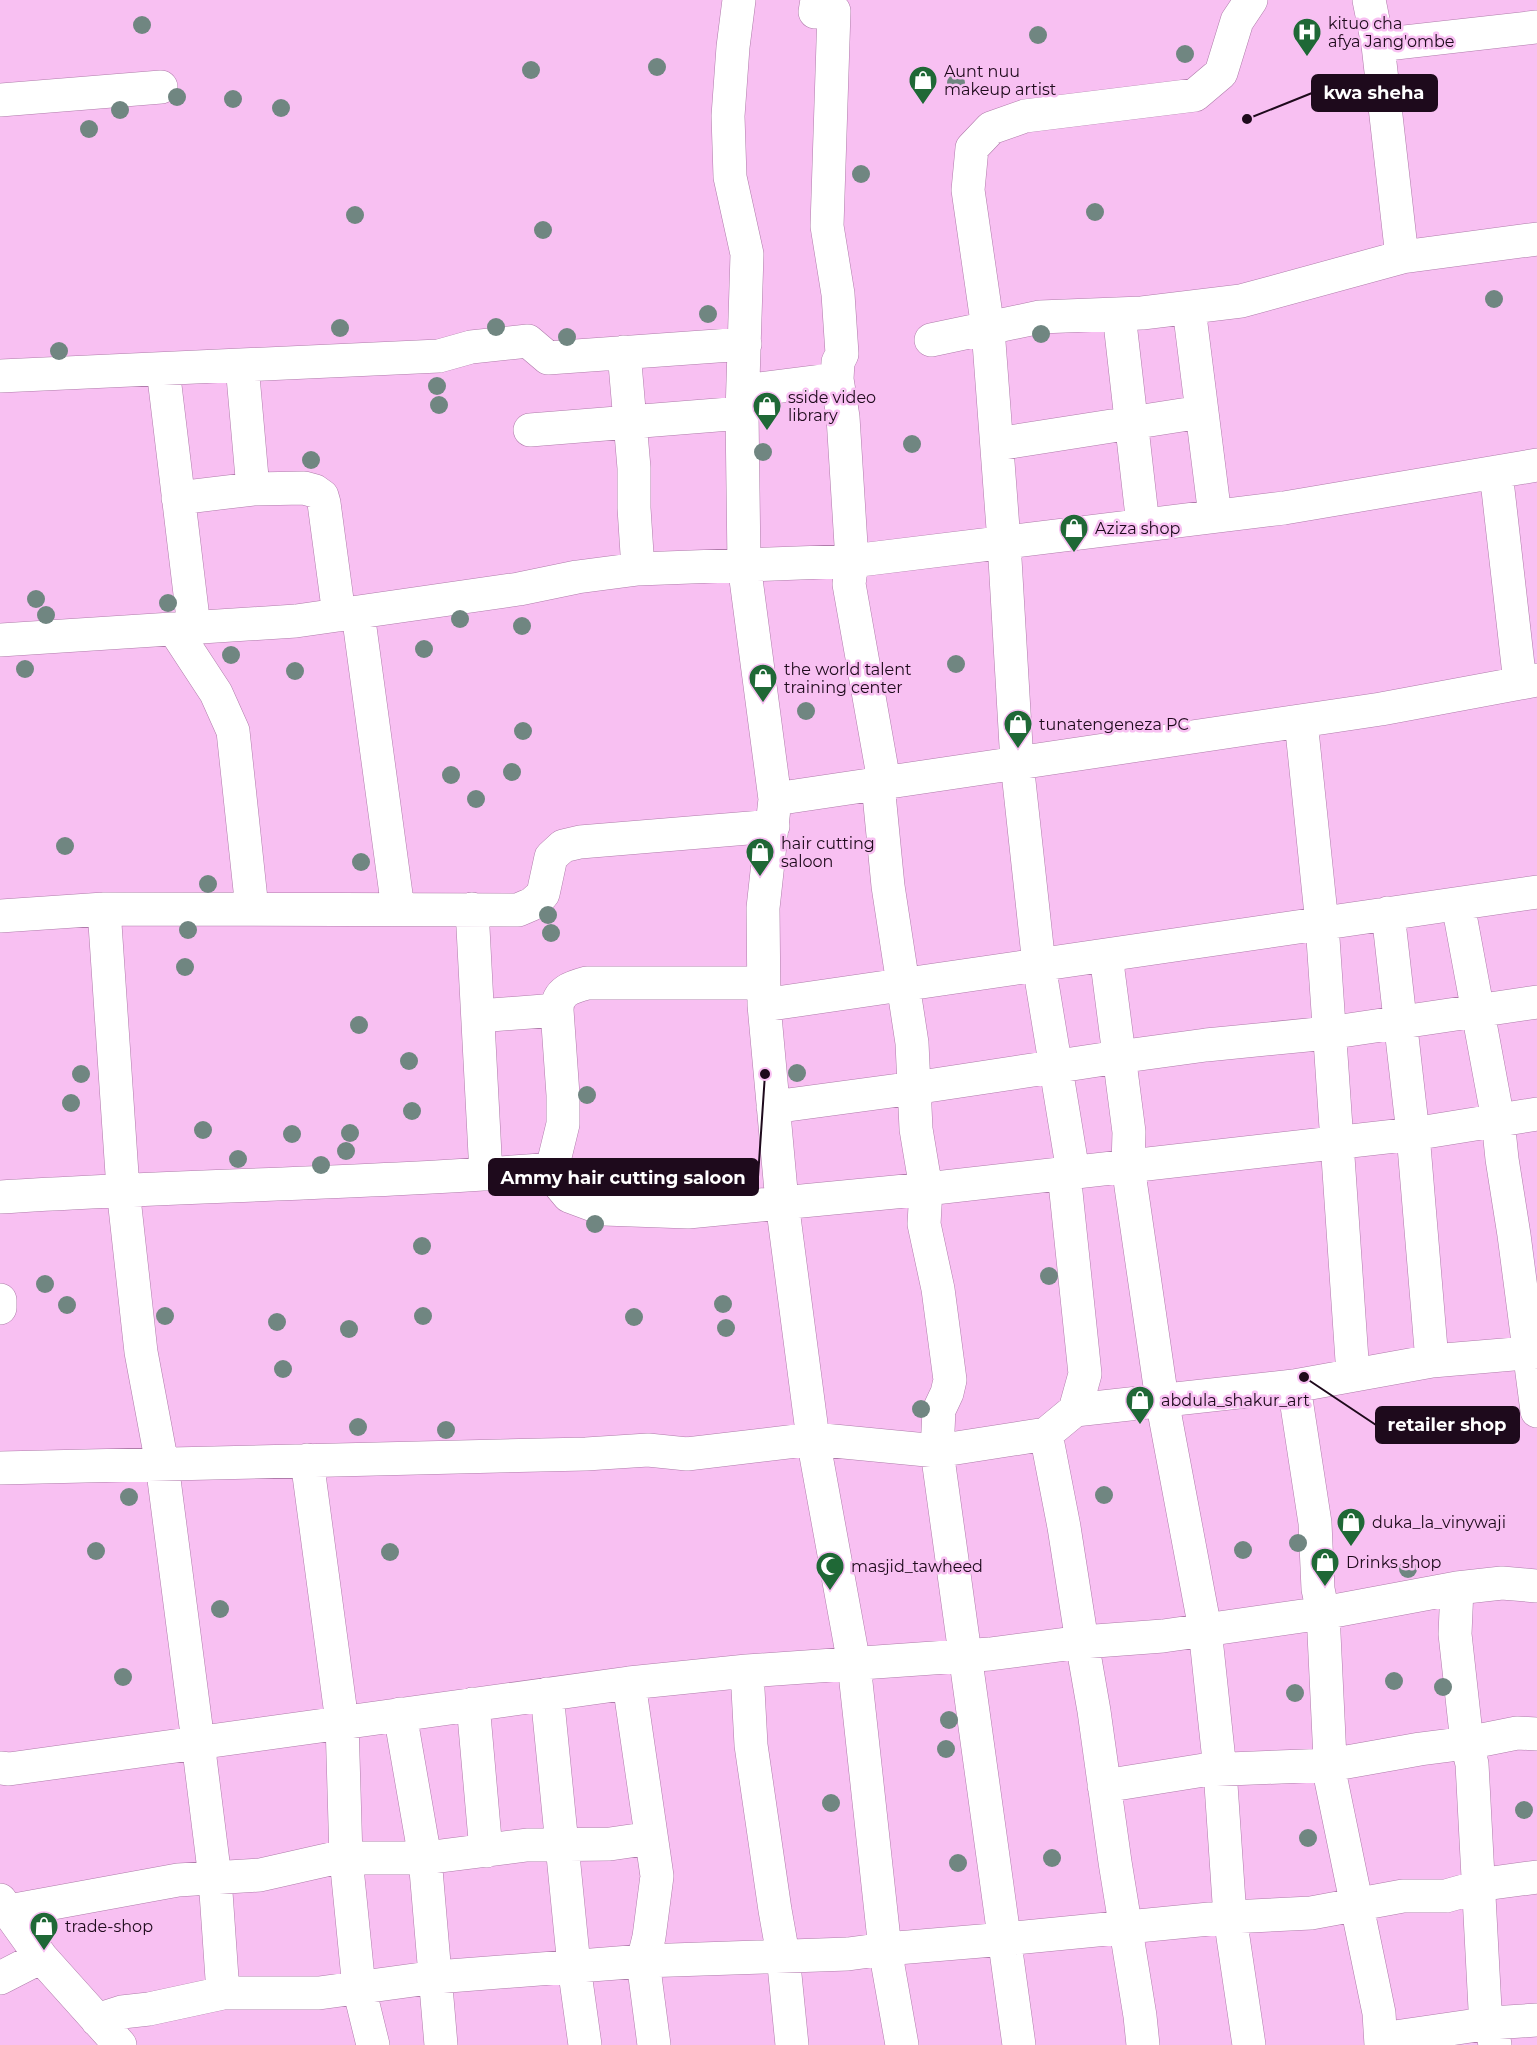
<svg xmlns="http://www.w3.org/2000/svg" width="1537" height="2045" viewBox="0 0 1537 2045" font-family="Montserrat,sans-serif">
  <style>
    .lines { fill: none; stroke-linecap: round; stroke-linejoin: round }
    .minor-casing { stroke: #af7baa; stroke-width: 34 }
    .minor { stroke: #fff; stroke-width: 33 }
    .tree { fill: #708681 }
    .labels { text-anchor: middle; stroke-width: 5; stroke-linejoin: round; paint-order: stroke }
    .poi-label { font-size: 16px; fill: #1e0a1c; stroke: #f8c0f2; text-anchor: start }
    .leader { fill: none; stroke: #1e0a1c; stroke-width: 2 }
    .callout-dot { fill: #1e0a1c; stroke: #f8c0f2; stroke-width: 2 }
    .callout { fill: #1e0a1c; stroke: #1e0a1c; stroke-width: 2 }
    .callout-label { font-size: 18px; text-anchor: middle; font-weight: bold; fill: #fff }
  </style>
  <rect width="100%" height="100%" fill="#f8c0f2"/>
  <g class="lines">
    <g class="minor-casing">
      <path id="minor" d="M 739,0 L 733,47 L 728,116 L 730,177 L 747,254 L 742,413 L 744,564 L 775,799 L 763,908 L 764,1005 L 782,1202 L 813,1439 L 854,1664 L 885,1949 L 902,2045
        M 817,0 L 815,12 L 834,11 L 827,226 L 838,294 L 842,354 L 838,362 L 837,379 L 843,417 L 852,561 L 849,584 L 882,770 L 878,784 L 888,886 L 912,1043 L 916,1129 L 926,1189 L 924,1224 L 938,1289 L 950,1380 L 947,1393 L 939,1410 L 937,1451 L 1019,2045
        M 1369,0 L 1378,45 L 1402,257
        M 1378,45 L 1537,27
        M 0,100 L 161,87
        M 1189,308 L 1215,516
        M 1119,314 L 1143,525
        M 931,340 L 1040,317 L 1142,313 L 1241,301 L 1402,257 L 1537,239
        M 624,352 L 634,468 L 634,508 L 638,569
        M 242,365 L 253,489
        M 163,369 L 194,627
        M 0,376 L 439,356 L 471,347 L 528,341 L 548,358 L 745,344
        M 743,391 L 837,379
        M 530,430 L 742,413
        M 997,444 L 1201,412
        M 1496,472 L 1520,683
        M 178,498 L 253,489 L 304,488 L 315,491 L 322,496 L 324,503 L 339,615
        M 358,613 L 398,909
        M 174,629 L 216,693 L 233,731 L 252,909
        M 0,640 L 296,621 L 519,589 L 577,577 L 638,569 L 852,561 L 1284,508 L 1537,465
        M 1301,721 L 1322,924 L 1353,1375
        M 775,799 L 1381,709 L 1537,680
        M 1458,904 L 1498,1120 L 1502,1159 L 1514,1235 L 1537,1411
        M 104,909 L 123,1189 L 141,1352 L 162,1464 L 198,1742 L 215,1878 L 223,1993
        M 472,909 L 486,1174
        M 1388,913 L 1413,1134 L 1432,1361
        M 0,916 L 104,909 L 518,910 L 532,904 L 543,894 L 551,857 L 563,846 L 580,842 L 773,826
        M 1106,955 L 1129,1132 L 1128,1166 L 1162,1400 L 1205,1629 L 1220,1770 L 1230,1917 L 1249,2045
        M 764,1005 L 1537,892
        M 478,1016 L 557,1010
        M 773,1107 L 914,1088 L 1118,1057 L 1206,1045 L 1328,1033 L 1537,1002
        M 552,1169 L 563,1124 L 563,1095 L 557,1010 C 557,991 572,987 587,983 L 763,983
        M 1073,1172 L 1039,965 L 1017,763 L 1004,542 L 988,329 L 968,190 L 972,148 L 991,128 L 1025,116 L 1195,95 L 1221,73 L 1237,21 L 1251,0
        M 1064,1173 L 1085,1374 L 1075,1410
        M 0,1197 C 184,1185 369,1184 552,1169 L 559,1184 L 569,1196 L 604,1209 L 688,1212 L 926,1189 L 1413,1134 L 1537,1114
        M 0,1300 L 0,1308
        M 1294,1386 L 1315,1523 L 1318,1589 L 1323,1613 L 1331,1780 L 1379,2013 L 1381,2045
        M 1046,1434 L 1064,1527 L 1082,1642 L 1094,1711 L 1115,1862 L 1140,2016 L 1143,2045
        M 307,1460 L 342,1722 L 346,1858 L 359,1988 L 373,2045
        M 0,1468 L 586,1454 L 648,1450 L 687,1454 L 813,1439 L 937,1451 L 1046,1434 L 1075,1410 L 1294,1386 L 1432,1361 L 1537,1352
        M 1457,1588 L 1455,1634 L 1467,1743 L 1472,1764 L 1485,2009 L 1491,2023 L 1495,2045
        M 747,1671 L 751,1745 L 775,1910 L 783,1955 L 792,2045
        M 629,1683 L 657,1876 L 649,1937 L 643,1961 L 654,2045
        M 547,1694 L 574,1966 L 585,2045
        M 473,1704 L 486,1851
        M 400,1714 L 425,1858 L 441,2045
        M 0,1768 L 9,1769 L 629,1683 L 747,1671 L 990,1654 L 1082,1642 L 1163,1636 L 1323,1613 L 1457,1588 L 1502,1583 L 1537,1586
        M 1104,1786 L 1204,1770 L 1330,1765 L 1420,1749 L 1467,1743 L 1517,1733 L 1537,1734
        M 0,1900 L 41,1957 L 120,2045
        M 9,1911 L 178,1880 L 260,1875 L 335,1858 L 425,1858 L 527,1845 L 610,1844 L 651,1838
        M 0,1978 L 41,1957
        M 97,2020 L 122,2012 L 149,2009 L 223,1993 L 319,1993 L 436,1977 L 643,1961 L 848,1954 L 885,1949 L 1005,1939 L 1230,1917 L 1311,1913 L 1403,1896 L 1446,1896 L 1492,1883 L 1537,1877
        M 1381,2039 L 1491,2023 L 1537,2020"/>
    </g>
    <use href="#minor" class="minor"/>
  </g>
  <g class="tree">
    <circle cx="142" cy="25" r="9"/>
    <circle cx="1038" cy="35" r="9"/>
    <circle cx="1185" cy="54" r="9"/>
    <circle cx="657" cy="67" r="9"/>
    <circle cx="531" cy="70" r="9"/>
    <circle cx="956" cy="83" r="9"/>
    <circle cx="177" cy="97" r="9"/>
    <circle cx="233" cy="99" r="9"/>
    <circle cx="281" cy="108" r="9"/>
    <circle cx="120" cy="110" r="9"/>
    <circle cx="89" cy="129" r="9"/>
    <circle cx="861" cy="174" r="9"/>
    <circle cx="1095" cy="212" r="9"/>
    <circle cx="355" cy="215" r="9"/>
    <circle cx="543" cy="230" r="9"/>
    <circle cx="1494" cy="299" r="9"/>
    <circle cx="708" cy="314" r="9"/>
    <circle cx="496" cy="327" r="9"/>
    <circle cx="340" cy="328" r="9"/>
    <circle cx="1041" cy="334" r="9"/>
    <circle cx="567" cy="337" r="9"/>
    <circle cx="59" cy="351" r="9"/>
    <circle cx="437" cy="386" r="9"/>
    <circle cx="439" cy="405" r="9"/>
    <circle cx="912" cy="444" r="9"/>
    <circle cx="763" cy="452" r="9"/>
    <circle cx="311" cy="460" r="9"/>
    <circle cx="36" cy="599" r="9"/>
    <circle cx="168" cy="603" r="9"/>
    <circle cx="46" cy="615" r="9"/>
    <circle cx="460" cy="619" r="9"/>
    <circle cx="522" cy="626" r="9"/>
    <circle cx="424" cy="649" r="9"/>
    <circle cx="231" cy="655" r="9"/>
    <circle cx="956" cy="664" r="9"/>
    <circle cx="25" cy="669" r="9"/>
    <circle cx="295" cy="671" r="9"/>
    <circle cx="806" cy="711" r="9"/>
    <circle cx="523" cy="731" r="9"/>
    <circle cx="512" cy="772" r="9"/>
    <circle cx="451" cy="775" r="9"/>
    <circle cx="476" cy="799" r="9"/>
    <circle cx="65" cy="846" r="9"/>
    <circle cx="361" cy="862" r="9"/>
    <circle cx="208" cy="884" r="9"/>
    <circle cx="548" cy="915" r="9"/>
    <circle cx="188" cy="930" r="9"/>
    <circle cx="551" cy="933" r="9"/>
    <circle cx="185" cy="967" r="9"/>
    <circle cx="359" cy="1025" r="9"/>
    <circle cx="409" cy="1061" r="9"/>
    <circle cx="797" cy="1073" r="9"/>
    <circle cx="81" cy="1074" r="9"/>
    <circle cx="587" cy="1095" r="9"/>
    <circle cx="71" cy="1103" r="9"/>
    <circle cx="412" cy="1111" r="9"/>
    <circle cx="203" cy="1130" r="9"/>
    <circle cx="350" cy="1133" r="9"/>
    <circle cx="292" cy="1134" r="9"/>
    <circle cx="346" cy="1151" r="9"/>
    <circle cx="238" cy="1159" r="9"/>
    <circle cx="321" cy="1165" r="9"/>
    <circle cx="595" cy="1224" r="9"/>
    <circle cx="422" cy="1246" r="9"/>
    <circle cx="1049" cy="1276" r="9"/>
    <circle cx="45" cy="1284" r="9"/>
    <circle cx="723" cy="1304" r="9"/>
    <circle cx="67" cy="1305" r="9"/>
    <circle cx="165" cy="1316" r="9"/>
    <circle cx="423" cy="1316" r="9"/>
    <circle cx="634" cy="1317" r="9"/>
    <circle cx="277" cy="1322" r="9"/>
    <circle cx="726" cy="1328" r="9"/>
    <circle cx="349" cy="1329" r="9"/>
    <circle cx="283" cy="1369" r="9"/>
    <circle cx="921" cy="1409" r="9"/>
    <circle cx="358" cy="1427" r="9"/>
    <circle cx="446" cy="1430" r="9"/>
    <circle cx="1104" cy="1495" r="9"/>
    <circle cx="129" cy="1497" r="9"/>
    <circle cx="1298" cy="1543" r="9"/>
    <circle cx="1243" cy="1550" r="9"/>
    <circle cx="96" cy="1551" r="9"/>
    <circle cx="390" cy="1552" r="9"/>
    <circle cx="1408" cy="1569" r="9"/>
    <circle cx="220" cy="1609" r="9"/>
    <circle cx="123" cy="1677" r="9"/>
    <circle cx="1394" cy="1681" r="9"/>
    <circle cx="1443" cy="1687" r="9"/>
    <circle cx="1295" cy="1693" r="9"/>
    <circle cx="949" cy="1720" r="9"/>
    <circle cx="946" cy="1749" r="9"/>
    <circle cx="831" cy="1803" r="9"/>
    <circle cx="1524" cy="1810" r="9"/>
    <circle cx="1308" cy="1838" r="9"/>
    <circle cx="1052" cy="1858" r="9"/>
    <circle cx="958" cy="1863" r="9"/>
  </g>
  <defs>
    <g id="hospital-pin" transform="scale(1.5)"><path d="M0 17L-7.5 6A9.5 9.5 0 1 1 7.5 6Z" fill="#1f6836" stroke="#f8c0f2"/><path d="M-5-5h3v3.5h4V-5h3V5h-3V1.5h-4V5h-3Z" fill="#fff"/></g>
    <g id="shop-pin" transform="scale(1.5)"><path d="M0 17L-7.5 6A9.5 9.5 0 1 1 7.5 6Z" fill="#1f6836" stroke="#f8c0f2"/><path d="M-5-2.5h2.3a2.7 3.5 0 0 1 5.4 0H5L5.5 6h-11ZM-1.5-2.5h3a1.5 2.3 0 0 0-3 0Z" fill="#fff"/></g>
    <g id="mosque-pin" transform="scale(1.5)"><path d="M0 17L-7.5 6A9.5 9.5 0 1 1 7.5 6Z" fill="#1f6836" stroke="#f8c0f2"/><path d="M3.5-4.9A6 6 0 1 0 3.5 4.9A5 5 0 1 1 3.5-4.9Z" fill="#fff"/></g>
  </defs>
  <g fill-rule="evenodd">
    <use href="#hospital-pin" x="1307" y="32"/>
    <use href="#shop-pin" x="923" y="80"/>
    <use href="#shop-pin" x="767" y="406"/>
    <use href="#shop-pin" x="1074" y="528"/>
    <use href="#shop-pin" x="763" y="678"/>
    <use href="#shop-pin" x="1018" y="724"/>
    <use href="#shop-pin" x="760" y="852"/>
    <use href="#shop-pin" x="1140" y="1400"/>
    <use href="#shop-pin" x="1351" y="1522"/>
    <use href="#shop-pin" x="1325" y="1562"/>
    <use href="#mosque-pin" x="830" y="1566"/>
    <use href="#shop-pin" x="44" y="1926"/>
  </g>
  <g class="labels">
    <g class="poi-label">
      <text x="1328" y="29">kituo cha<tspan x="1328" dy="18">afya Jang'ombe</tspan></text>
      <text x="944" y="77">Aunt nuu<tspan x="944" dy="18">makeup artist</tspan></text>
      <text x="788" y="403">sside video<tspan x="788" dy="18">library</tspan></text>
      <text x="1095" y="534">Aziza shop</text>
      <text x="784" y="675">the world talent<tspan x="784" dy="18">training center</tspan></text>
      <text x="1039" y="730">tunatengeneza PC</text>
      <text x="781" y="849">hair cutting<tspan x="781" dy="18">saloon</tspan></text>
      <text x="1161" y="1406">abdula_shakur_art</text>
      <text x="1372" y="1528">duka_la_vinywaji</text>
      <text x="1346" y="1568">Drinks shop</text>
      <text x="851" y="1572">masjid_tawheed</text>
      <text x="65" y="1932">trade-shop</text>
    </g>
  </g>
  <path class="leader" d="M1247 119L1312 93M765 1074L758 1177M1304 1377L1376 1425"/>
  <g class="callout-dot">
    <circle cx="1247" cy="119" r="6"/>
    <circle cx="765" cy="1074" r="6"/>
    <circle cx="1304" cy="1377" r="6"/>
  </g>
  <g class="callout">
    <rect x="1312" y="75" width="125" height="36" rx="6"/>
    <rect x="489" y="1159" width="269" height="36" rx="6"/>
    <rect x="1376" y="1407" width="143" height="36" rx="6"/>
  </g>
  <g class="callout-label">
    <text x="1374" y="99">kwa sheha</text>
    <text x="623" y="1184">Ammy hair cutting saloon</text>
    <text x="1447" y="1431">retailer shop</text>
  </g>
</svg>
